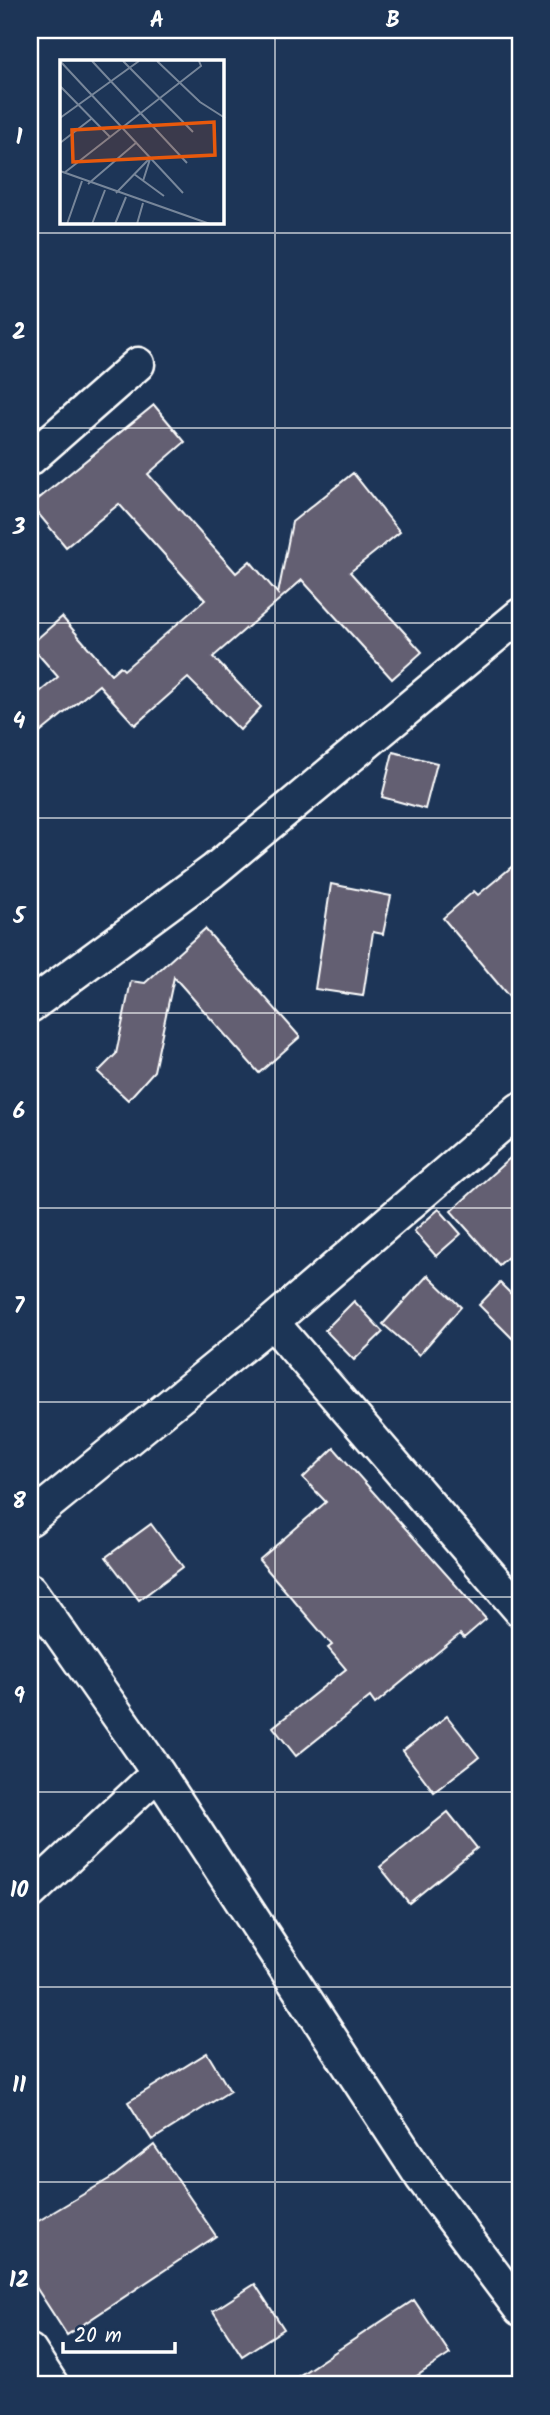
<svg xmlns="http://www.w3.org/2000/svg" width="550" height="2415" viewBox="0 0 550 2415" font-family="Kalam,sans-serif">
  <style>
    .building { fill: #645f72; stroke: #fff; stroke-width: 2 }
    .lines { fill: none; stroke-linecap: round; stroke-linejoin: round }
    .minor-casing { stroke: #fff; stroke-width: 37 }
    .minor { stroke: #1d3557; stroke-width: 32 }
    .grid { fill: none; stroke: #fff; stroke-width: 2; stroke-opacity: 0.55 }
    .inset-road { fill: none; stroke: #77869a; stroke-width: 2 }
    .view { fill: #e8590c; fill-opacity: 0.15; stroke: #e8590c; stroke-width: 3.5 }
    .inset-edge { fill: none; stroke: #fff; stroke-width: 3.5 }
    .neatline { fill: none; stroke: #fff; stroke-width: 2.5 }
    .grid-label { font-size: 23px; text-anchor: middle; font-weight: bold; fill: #fff }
  </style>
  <rect width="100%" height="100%" fill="#1d3557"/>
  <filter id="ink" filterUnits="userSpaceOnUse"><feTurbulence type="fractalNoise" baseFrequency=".0143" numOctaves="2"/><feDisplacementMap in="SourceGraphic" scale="14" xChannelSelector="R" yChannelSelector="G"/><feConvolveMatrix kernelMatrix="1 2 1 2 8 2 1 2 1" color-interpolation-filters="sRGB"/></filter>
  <g filter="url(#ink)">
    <path class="building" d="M 154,405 L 185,442 L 148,474 L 236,573 L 250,561 L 278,594 L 292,522 L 353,473 L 400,532 L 350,572 L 422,652 L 392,679 L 302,580 L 213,657 L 261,707 L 240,730 L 188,678 L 135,725 L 99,685 L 30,741 L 30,700 L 58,677 L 30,645 L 62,617 L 111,674 L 120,666 L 124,670 L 205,600 L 119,504 L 66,547 L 31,505 Z
      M 393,752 L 437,763 L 425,809 L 382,797 Z
      M 520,860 L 520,1010 L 443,918 L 474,891 L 478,895 Z
      M 331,884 L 391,896 L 383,934 L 373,932 L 363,996 L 315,989 Z
      M 205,929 L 300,1037 L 259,1073 L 174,977 L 154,1071 L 128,1100 L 98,1072 L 116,1054 L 131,981 L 145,983 Z
      M 520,1149 L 520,1246 L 499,1265 L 451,1211 Z
      M 439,1209 L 461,1234 L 436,1256 L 414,1231 Z
      M 428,1275 L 461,1307 L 419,1355 L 383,1324 Z
      M 500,1283 L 520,1303 L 520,1346 L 479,1305 Z
      M 354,1301 L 383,1332 L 354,1360 L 325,1330 Z
      M 334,1448 L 486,1619 L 464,1638 L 460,1634 L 375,1704 L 370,1697 L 296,1756 L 273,1727 L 346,1669 L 328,1648 L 332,1645 L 259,1560 L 326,1502 L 303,1478 Z
      M 151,1524 L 183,1567 L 139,1600 L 106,1557 Z
      M 447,1716 L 479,1757 L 434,1792 L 403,1751 Z
      M 448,1812 L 477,1848 L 409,1903 L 380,1867 Z
      M 207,2053 L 230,2091 L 152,2140 L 128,2102 Z
      M 154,2145 L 216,2236 L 67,2335 L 30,2278 L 30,2226 L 114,2176 Z
      M 255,2284 L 284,2329 L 242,2356 L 213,2311 Z
      M 414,2300 L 450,2354 L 403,2385 L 285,2385 Z"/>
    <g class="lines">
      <g class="minor-casing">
        <path id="minor" d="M 30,459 L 138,364
          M 30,1006 L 213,871 L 520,615
          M 272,1322 L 520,1610
          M 30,1519 L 272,1322 L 520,1109
          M 30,1590 L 158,1773 L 422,2178 L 520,2309
          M 30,1893 L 158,1773
          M 30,2351 L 52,2385"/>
      </g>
      <use href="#minor" class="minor"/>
    </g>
  </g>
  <path class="grid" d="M 275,30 L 275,2385M 30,233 L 520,233M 30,428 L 520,428M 30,623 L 520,623M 30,818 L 520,818M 30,1013 L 520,1013M 30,1208 L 520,1208M 30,1402 L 520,1402M 30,1597 L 520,1597M 30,1792 L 520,1792M 30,1987 L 520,1987M 30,2182 L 520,2182"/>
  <g transform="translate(60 60)">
    <rect width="164" height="164" fill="#1d3557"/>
    <path class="inset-road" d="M 0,1 L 123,133M 32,1 L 127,103M 63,1 L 133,72M 97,1 L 140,42 L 165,58M 0,26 L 50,77M 0,58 L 79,1M 0,83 L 31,59M 0,111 L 150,164M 4,113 L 141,6 L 139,1M 74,114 L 104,136M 83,121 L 90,99M 28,124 L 77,82M 56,133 L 91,97M 7,164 L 22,121M 32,164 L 45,130M 55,164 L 66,137M 77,164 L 83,143"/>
    <path class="view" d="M 154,62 L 155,95 L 13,102 L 12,70 Z"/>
    <rect width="164" height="164" class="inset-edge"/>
  </g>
  <rect width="550" height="2415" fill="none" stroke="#1d3557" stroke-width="77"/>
  <path d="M63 2342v10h112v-10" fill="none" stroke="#ffffff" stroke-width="3.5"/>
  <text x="74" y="2342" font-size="21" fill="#ffffff" stroke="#1d3557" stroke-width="5" paint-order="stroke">20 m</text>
  <rect x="38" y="38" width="474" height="2338" class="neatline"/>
  <g class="grid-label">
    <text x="157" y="27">A</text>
    <text x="393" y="27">B</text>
    <text x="19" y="144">1</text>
    <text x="19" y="339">2</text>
    <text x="19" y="534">3</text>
    <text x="19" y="728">4</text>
    <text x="19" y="923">5</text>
    <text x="19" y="1118">6</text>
    <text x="19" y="1313">7</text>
    <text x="19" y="1508">8</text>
    <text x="19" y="1703">9</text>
    <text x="19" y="1897">10</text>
    <text x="19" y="2092">11</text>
    <text x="19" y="2287">12</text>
  </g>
</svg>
